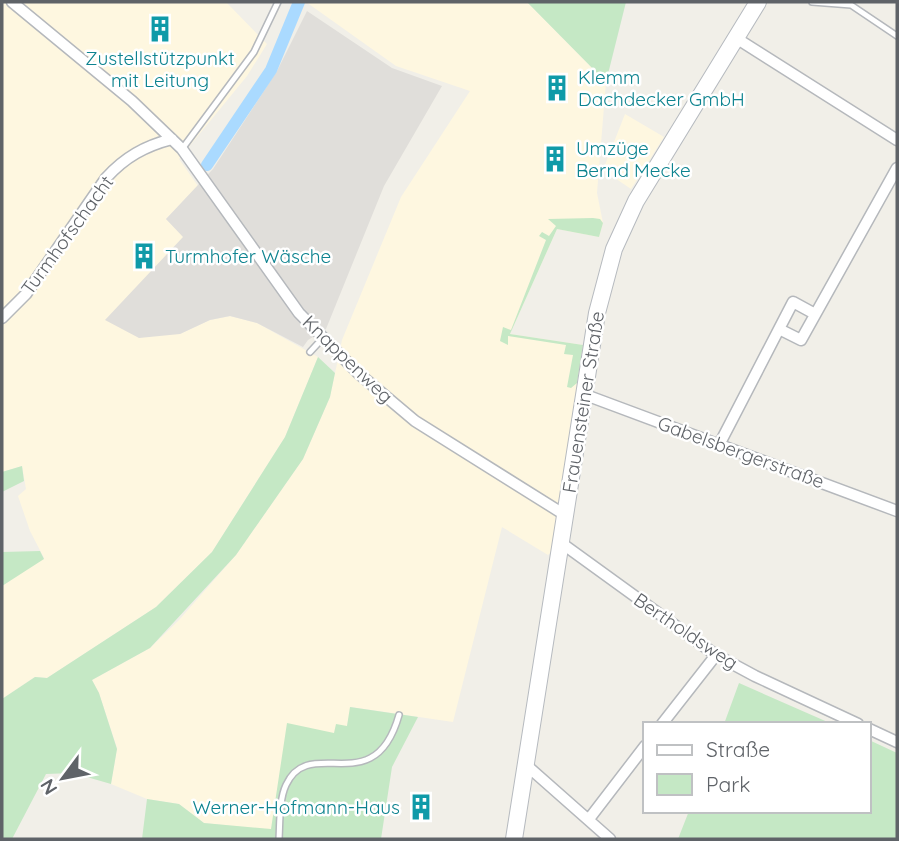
<svg xmlns="http://www.w3.org/2000/svg" width="899" height="841" viewBox="0 0 899 841" font-family="Quicksand,sans-serif">
  <style>
    .commercial { fill: #fef7e0 }
    .industrial { fill: #e0deda }
    .green { fill: #c5e8c5 }
    .lines { fill: none; stroke-linecap: round; stroke-linejoin: round }
    .canal { stroke: #aadaff; stroke-width: 12 }
    .service-casing { stroke: #b5b8bc; stroke-width: 8 }
    .minor-casing { stroke: #b5b8bc; stroke-width: 13 }
    .secondary-casing { stroke: #b6babf; stroke-width: 18 }
    .service { stroke: #fff; stroke-width: 5 }
    .minor { stroke: #fff; stroke-width: 10 }
    .secondary { stroke: #fff; stroke-width: 16 }
    .labels { text-anchor: middle; stroke-width: 5; stroke-linejoin: round; paint-order: stroke }
    .culture-label { font-size: 19px; fill: #0d838f; stroke: #fff; text-anchor: start }
    .street-label { font-size: 19px; fill: #5f6368; stroke: #fff }
  </style>
  <rect width="100%" height="100%" fill="#f1efe8"/>
  <path class="commercial" d="M 2,2 L 226,2 L 267,44 L 247,76 L 179,159 L 198,186 L 166,219 L 184,237 L 180,334 L 210,320 L 230,316 L 257,323 L 318,357 L 285,437 L 212,552 L 156,607 L 47,678 L 35,677 L 2,699 L 2,586 L 44,558 L 30,531 L 18,496 L 26,489 L 22,466 L 2,472 Z
    M 306,2 L 527,2 L 606,82 L 597,193 L 603,223 L 599,237 L 557,229 L 510,334 L 583,345 L 552,551 L 548,555 L 502,527 L 453,722 L 351,707 L 347,726 L 335,733 L 271,830 L 204,823 L 179,804 L 147,799 L 111,784 L 117,748 L 99,693 L 92,680 L 150,648 L 179,620 L 236,555 L 303,459 L 330,397 L 342,340 L 401,197 L 470,91 L 396,66 Z
    M 625,114 L 664,137 L 631,189 L 603,170 Z"/>
  <path class="industrial" d="M 307,11 L 392,68 L 442,86 L 384,186 L 326,329 L 308,340 L 303,347 L 257,323 L 230,316 L 210,320 L 180,334 L 139,338 L 105,320 L 183,237 L 166,219 L 213,169 L 277,71 Z"/>
  <path class="green" d="M 527,2 L 626,2 L 606,82 Z
    M 593,218 L 600,219 L 603,223 L 599,237 L 557,229 L 510,334 L 583,345 L 577,383 L 571,388 L 567,387 L 573,355 L 564,354 L 566,345 L 508,336 L 508,345 L 500,341 L 503,327 L 511,330 L 546,240 L 539,236 L 542,232 L 549,236 L 556,226 L 548,219 Z
    M 318,357 L 335,373 L 330,397 L 303,459 L 236,555 L 150,648 L 92,680 L 99,693 L 117,749 L 111,784 L 73,773 L 46,774 L 12,839 L 2,839 L 2,699 L 35,677 L 47,678 L 156,607 L 212,552 L 285,437 Z
    M 22,466 L 24,481 L 2,492 L 2,472 Z
    M 40,551 L 44,559 L 2,586 L 2,552 Z
    M 739,683 L 823,720 L 832,724 L 724,724 Z
    M 350,707 L 418,717 L 392,767 L 381,839 L 142,839 L 147,799 L 179,804 L 204,823 L 271,829 L 287,723 L 334,733 L 336,724 L 347,726 Z
    M 869,740 L 897,753 L 897,839 L 678,839 L 689,811 L 869,811 Z"/>
  <g class="lines">
    <path class="canal" d="M 207,165 L 271,70 L 299,2"/>
    <g class="service-casing">
      <path id="service" d="M 812,2 L 851,5 L 897,36
        M 182,149 L 254,52 L 278,2
        M 310,352 L 322,339
        M 279,839 C 280,823 279,800 286,785 C 310,733 374,803 399,715"/>
    </g>
    <g class="minor-casing">
      <path id="minor" d="M 12,2 L 132,101 L 182,149 L 299,313 L 358,373 L 415,421 L 565,515
        M 736,38 L 897,140
        M 2,318 L 26,294 L 106,178 C 125,157 145,146 172,139
        M 779,329 L 793,302 L 815,314
        M 583,394 L 897,511
        M 719,445 L 779,329 L 801,340 L 897,168
        M 560,542 L 716,655 L 755,676 L 858,724
        M 662,724 L 716,655
        M 869,729 L 897,742
        M 525,764 L 610,839
        M 589,819 L 645,746"/>
    </g>
    <g class="secondary-casing">
      <path id="secondary" d="M 514,839 L 597,313 L 614,249 L 636,201 L 758,2"/>
    </g>
    <use href="#service" class="service"/>
    <use href="#minor" class="minor"/>
    <use href="#secondary" class="secondary"/>
  </g>
  <defs>
    <g id="building-bare" transform="scale(2.1)"><path d="M-4-6H4V6H1V3H-1V6H-4ZM-2.5-4.3h1.7v1.8h-1.7ZM.8-4.3h1.7v1.8H.8ZM-2.5-1h1.7V.8h-1.7ZM.8-1h1.7V.8H.8Z" fill="#0f9aa8" stroke="#fff" stroke-width="2.5" paint-order="stroke"/></g>
  </defs>
  <g fill-rule="evenodd">
    <use href="#building-bare" x="160" y="29"/>
    <use href="#building-bare" x="557" y="88"/>
    <use href="#building-bare" x="555" y="159"/>
    <use href="#building-bare" x="144" y="256"/>
    <use href="#building-bare" x="421" y="807"/>
  </g>
  <g class="labels">
    <g class="culture-label">
      <text x="160" y="65" text-anchor="middle">Zustellstützpunkt<tspan x="160" dy="22">mit Leitung</tspan></text>
      <text x="578" y="84">Klemm<tspan x="578" dy="22">Dachdecker GmbH</tspan></text>
      <text x="576" y="155">Umzüge<tspan x="576" dy="22">Bernd Mecke</tspan></text>
      <text x="165" y="263">Turmhofer Wäsche</text>
      <text x="400" y="814" text-anchor="end">Werner-Hofmann-Haus</text>
    </g>
    <g class="street-label">
      <text transform="translate(67 235) rotate(-54)" y="7">Turmhofschacht</text>
      <text transform="translate(348 359) rotate(44)" y="7">Knappenweg</text>
      <text transform="translate(583 402) rotate(-81)" y="7">Frauensteiner Straße</text>
      <text transform="translate(741 452) rotate(20)" y="7">Gabelsbergerstraße</text>
      <text transform="translate(686 631) rotate(34)" y="7">Bertholdsweg</text>
    </g>
  </g>
  <rect width="899" height="841" fill="none" stroke="#5f6368" stroke-width="7"/>
  <rect x="643" y="722" width="228" height="91" fill="#ffffff" stroke="#bfc1c3" stroke-width="2"/>
  <rect x="657" y="745" width="35" height="10" fill="#ffffff" stroke="#bfc1c3" stroke-width="2"/>
  <text x="706" y="757" font-size="21" fill="#5f6368">Straße</text>
  <rect x="657" y="774" width="35" height="21" fill="#c5e8c5" stroke="#bfc1c3" stroke-width="2"/>
  <text x="706" y="792" font-size="21" fill="#5f6368">Park</text>
  <g transform="translate(63 778) rotate(238)" stroke="#ffffff" stroke-width="5" paint-order="stroke">
  <path d="M0-5L12 26L0 18L-12 26Z" fill="#5f6368"/>
  <text y="-10" font-size="19" font-weight="bold" text-anchor="middle" fill="#5f6368">N</text>
  </g>
</svg>
